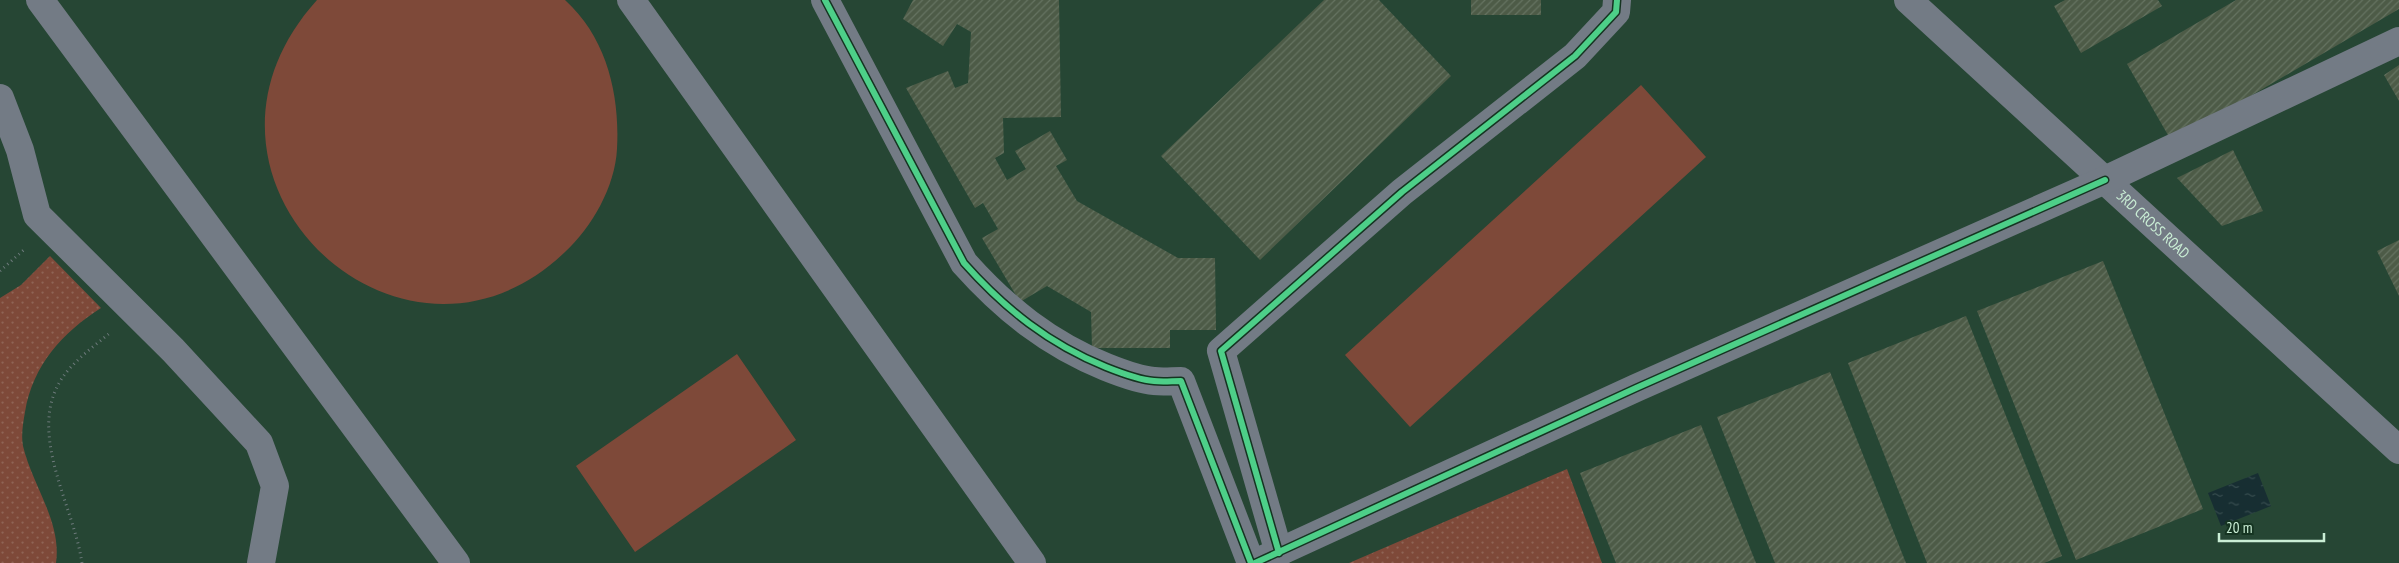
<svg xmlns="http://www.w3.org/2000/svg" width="2399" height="563" viewBox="0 0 2399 563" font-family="'PT Sans Narrow',sans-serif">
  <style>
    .grass { fill: url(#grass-dots) }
    .garden { fill: #7e4939 }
    .water { fill: url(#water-ripples) }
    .building { fill: url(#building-hatch) }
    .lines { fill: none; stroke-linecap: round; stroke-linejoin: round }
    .path { stroke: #6d7a7b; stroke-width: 3; stroke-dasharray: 1 4; stroke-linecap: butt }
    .minor { stroke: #737b85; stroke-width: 28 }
    .cycleway-casing { stroke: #153421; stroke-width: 9 }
    .cycleway { stroke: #4dcf88; stroke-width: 6 }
    .labels { text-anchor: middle; stroke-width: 4; stroke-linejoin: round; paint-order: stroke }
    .street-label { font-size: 15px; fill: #caeed5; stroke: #153421 }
  </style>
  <defs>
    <pattern id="grass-dots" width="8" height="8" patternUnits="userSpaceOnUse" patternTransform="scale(1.25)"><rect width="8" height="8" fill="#7e4939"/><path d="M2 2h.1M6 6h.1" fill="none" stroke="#8f6455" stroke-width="1.8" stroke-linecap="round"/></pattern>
    <pattern id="water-ripples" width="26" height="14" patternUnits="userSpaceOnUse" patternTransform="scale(1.25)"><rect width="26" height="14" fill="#172e32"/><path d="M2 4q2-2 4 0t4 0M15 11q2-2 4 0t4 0" fill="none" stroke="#374d4f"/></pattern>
    <pattern id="building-hatch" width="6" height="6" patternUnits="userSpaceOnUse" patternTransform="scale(1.25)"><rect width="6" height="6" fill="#4d5b47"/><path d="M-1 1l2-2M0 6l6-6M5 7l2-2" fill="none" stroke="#657361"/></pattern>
  </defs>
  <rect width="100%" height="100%" fill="#264634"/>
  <path class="grass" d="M 50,256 L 101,308 C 62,333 33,365 25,412 C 23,423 21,436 23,446 C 32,485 62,522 56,563 L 0,563 L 0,298 L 21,285 Z
    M 1567,469 L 1602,563 L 1349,563 Z"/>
  <path class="garden" d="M 317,0 L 565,0 C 607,38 620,95 617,149 C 615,187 592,227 565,252 C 401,409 157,177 317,0 Z
    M 1641,85 L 1706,157 L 1410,427 L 1345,355 Z
    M 737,354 L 796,440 L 635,552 L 576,466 Z"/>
  <path class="water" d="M 2258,473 L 2271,506 L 2221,526 L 2208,493 Z"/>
  <path class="building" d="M 913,0 L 1059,0 L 1061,117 L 1003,118 L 1004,153 L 995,158 L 1007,180 L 1026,169 L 1015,151 L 1050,131 L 1067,160 L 1056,166 L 1077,201 L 1178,258 L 1215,258 L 1216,330 L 1170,330 L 1170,348 L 1092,348 L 1091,312 L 1047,286 L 1020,302 L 982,238 L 998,229 L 983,203 L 975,208 L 906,88 L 948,71 L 955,88 L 968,83 L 971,32 L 957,24 L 943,46 L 903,19 Z
    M 1324,0 L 1379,0 L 1451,76 L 1260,260 L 1161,156 Z
    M 1471,0 L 1541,0 L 1541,15 L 1471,15 Z
    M 2065,0 L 2158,0 L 2162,6 L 2081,53 L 2054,6 Z
    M 2236,0 L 2399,0 L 2399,9 L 2172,142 L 2127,64 Z
    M 2399,65 L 2399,101 L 2384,75 Z
    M 2233,150 L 2263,211 L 2222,226 L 2177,178 Z
    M 2399,240 L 2399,296 L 2377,251 Z
    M 2103,261 L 2203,509 L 2076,560 L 1977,311 Z
    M 1966,316 L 2062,556 L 2044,563 L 1927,563 L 1848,363 Z
    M 1830,372 L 1906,563 L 1775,563 L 1717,417 Z
    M 1701,425 L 1756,563 L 1616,563 L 1580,473 Z"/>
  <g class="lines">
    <path class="path" d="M 0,271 L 26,248
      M 82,563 C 73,501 19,422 71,367 C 83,354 98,343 111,332"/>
    <g class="minor">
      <path d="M 40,0 L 456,563"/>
      <path d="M 631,0 L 1032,563"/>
      <path d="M 825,0 L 964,263 C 1005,309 1049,344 1106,367 C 1121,373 1139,380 1154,381 C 1163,382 1172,381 1181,381 L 1251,563"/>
      <path id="s1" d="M 1908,0 L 2399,450"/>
      <path d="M 0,98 L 20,150 L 37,215 L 173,350 L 259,443 L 275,486 L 261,563"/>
      <path d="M 1279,553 L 1221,351 L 1402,192 L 1575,56 L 1616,12 L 1617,0"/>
      <path d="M 1255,563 L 1636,388 L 2105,180 L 2399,41"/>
    </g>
    <g class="cycleway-casing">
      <path id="cycleway" d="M 825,0 L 964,263 C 1005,309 1049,344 1106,367 C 1121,373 1139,380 1154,381 C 1163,382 1172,381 1181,381 L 1251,563
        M 1279,553 L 1221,351 L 1402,192 L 1575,56 L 1616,12 L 1617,0
        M 1255,563 L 1636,388 L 2105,180"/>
    </g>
    <use href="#cycleway" class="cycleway"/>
  </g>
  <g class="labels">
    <g class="street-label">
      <text dy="5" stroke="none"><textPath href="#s1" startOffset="332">3RD CROSS ROAD</textPath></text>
    </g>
  </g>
  <path d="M2219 533v8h105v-8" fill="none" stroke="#caeed5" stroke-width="2.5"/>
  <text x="2226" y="533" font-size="15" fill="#caeed5" stroke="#153421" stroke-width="4" paint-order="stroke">20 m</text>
</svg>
